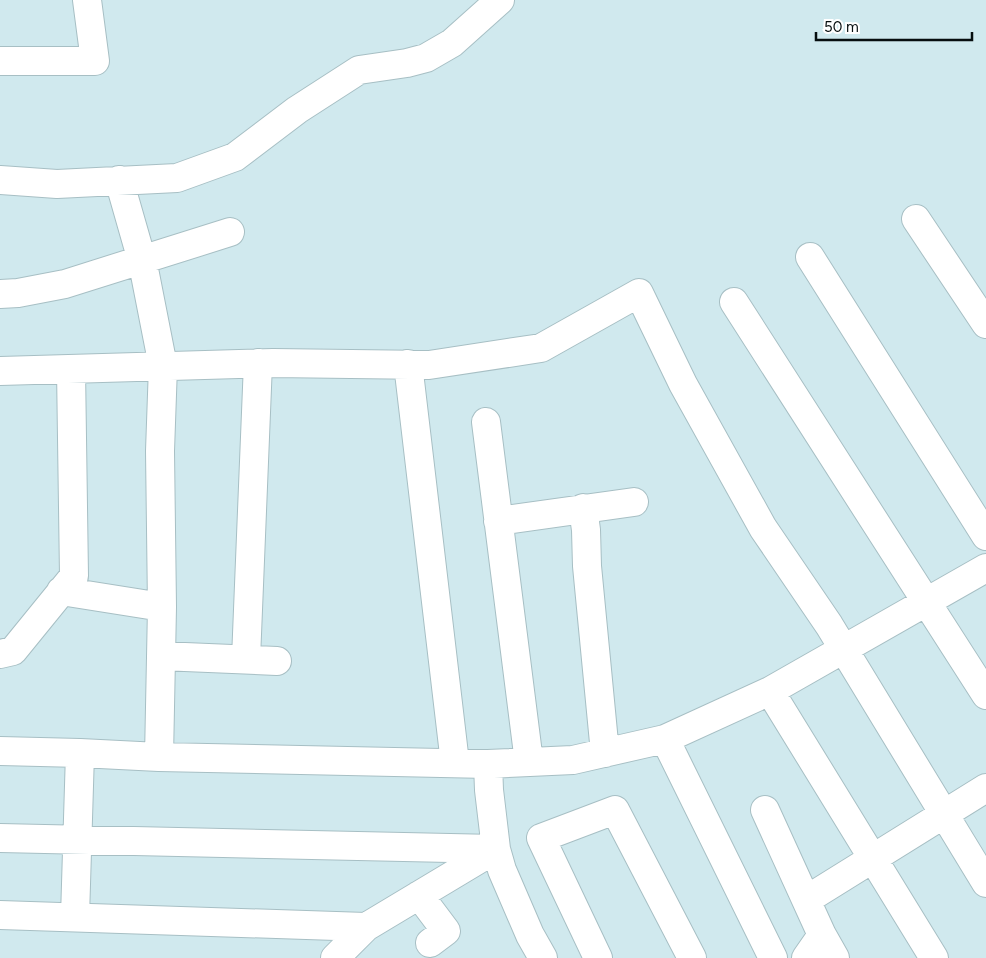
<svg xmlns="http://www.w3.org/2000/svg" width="986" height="958" viewBox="0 0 986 958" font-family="Figtree,sans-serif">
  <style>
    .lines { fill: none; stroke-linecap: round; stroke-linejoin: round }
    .minor-casing { stroke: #a7bfc4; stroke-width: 30 }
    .minor { stroke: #fff; stroke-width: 28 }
  </style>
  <rect width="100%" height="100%" fill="#d0e9ee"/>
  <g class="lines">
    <g class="minor-casing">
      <path id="minor" d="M 0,61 L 95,61 L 87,0
        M 0,180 L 57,184 L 177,178 L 235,157 L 297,110 L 359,70 L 407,63 L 426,58 L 452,43 L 500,0
        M 119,180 L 143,264 L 163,366 L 160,451 L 162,607
        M 916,219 L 986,324
        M 810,257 L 986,536
        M 0,294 L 18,293 L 65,284 L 230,232
        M 734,302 L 986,695
        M 408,364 L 455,763
        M 0,371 L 273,363 L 429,365 L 541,348 L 639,293 L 683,384 L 763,528 L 829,625 L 986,883
        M 486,422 L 529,762
        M 583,508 L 586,530 L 587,566 L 605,753
        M 498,521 L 634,502
        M 61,591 L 162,607 L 159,757
        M 0,654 L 13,651 L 74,576 L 71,369
        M 161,656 L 277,661
        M 246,659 L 258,363
        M 770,691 L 934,958
        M 665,739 L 773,958
        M 0,751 L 80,753 L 159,757 L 488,764
        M 765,810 L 822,935 L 806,958
        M 0,838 L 496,849
        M 419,895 L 446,931 L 430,943
        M 806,900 L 986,788
        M 0,915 L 366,927
        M 75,917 L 80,753
        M 822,935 L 835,958
        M 335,958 L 366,927 L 496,849
        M 543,958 L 530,935 L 502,870 L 496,849 L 489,790 L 488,764 L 573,760 L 665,739 L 770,691 L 986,568
        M 598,958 L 541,838 L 615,810 L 692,958"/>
    </g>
    <use href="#minor" class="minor"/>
  </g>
  <path d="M816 32v8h156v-8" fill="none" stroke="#060e0f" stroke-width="2.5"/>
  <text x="824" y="32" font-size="15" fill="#060e0f" stroke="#ffffff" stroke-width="4" paint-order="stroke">50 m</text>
</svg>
